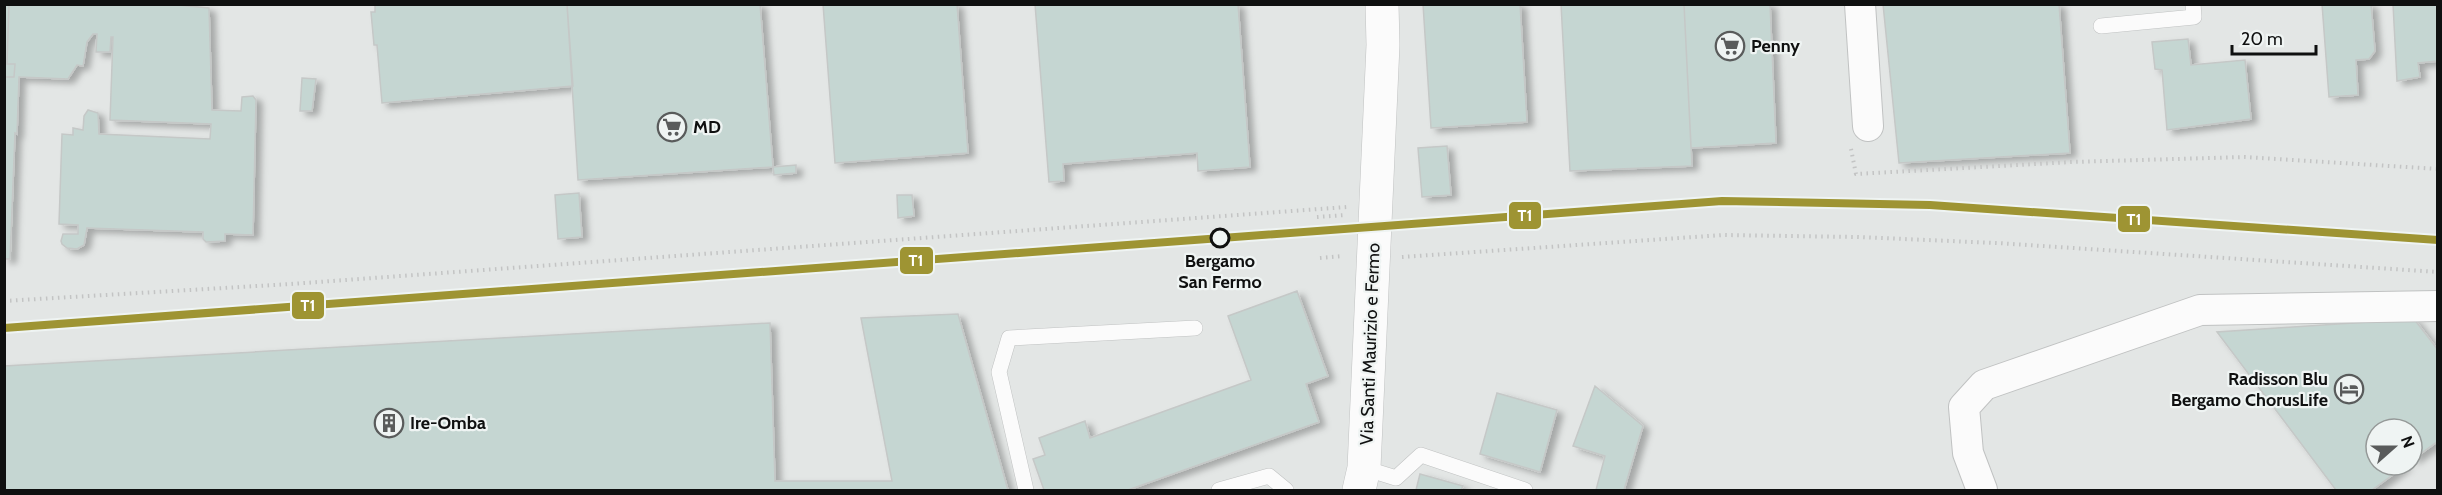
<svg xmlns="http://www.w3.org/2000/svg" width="2442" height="495" viewBox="0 0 2442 495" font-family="Cabin,sans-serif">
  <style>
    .building { fill: #c5d6d2; stroke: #c5c8c7; stroke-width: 1.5; filter: url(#shadow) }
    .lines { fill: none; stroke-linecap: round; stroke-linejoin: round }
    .lane-casing { stroke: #c0c2c2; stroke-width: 16 }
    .street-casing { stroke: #c0c2c2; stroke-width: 32 }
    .secondary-casing { stroke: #c0c2c2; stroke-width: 34 }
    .path { stroke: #c3c4c4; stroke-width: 4; stroke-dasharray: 1.5 4.5; stroke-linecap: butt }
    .lane { stroke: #fbfbfb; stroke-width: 15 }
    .street { stroke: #fbfbfb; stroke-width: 30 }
    .secondary { stroke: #fbfbfb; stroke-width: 33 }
    .tram-1-casing { stroke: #eff4f3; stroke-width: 12 }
    .tram-1 { stroke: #9e9433; stroke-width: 8 }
    .stop-dot { fill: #eff4f3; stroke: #0f1010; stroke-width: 3 }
    .labels { text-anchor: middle; stroke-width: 4.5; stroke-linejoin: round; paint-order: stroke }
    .poi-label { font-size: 18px; font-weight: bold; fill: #0f1010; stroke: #eff4f3; text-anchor: start }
    .stop-label { font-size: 18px; font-weight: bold; fill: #0f1010; stroke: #eff4f3 }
    .street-label { font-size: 18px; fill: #0f1010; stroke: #eff4f3 }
    .line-badge { stroke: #eff4f3; stroke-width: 2 }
    .badge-label { font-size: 16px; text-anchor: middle; font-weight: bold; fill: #fff }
  </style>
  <defs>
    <filter id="shadow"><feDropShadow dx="6" dy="4" stdDeviation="3" flood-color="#0004"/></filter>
  </defs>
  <rect width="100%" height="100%" fill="#e3e6e5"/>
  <path class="building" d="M 4,4 L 9,4 L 7,64 L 15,64 L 14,77 L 4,77 Z
    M 9,4 L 168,4 L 209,8 L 212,110 L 241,111 L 242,97 L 253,96 L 256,100 L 253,235 L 225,234 L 225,241 L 206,242 L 203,239 L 203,232 L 87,228 L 84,245 L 77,249 L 67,248 L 62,244 L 61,241 L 63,234 L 78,234 L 78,225 L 59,224 L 62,134 L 73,135 L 73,128 L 83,130 L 84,116 L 88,110 L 98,113 L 99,134 L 210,139 L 211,124 L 110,120 L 113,37 L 111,37 L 110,52 L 96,52 L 97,34 L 93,34 L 87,42 L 83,66 L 77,65 L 68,79 L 19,77 L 17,134 L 15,133 L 10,259 L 4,259 L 4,77 L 14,77 L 15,64 L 7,64 Z
    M 375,4 L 567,4 L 573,86 L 382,103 L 377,45 L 374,45 L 371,12 L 375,12 Z
    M 567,4 L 760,4 L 773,167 L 578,180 Z
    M 823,4 L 957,4 L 968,153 L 835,163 Z
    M 1035,4 L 1238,4 L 1250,167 L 1198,171 L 1197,153 L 1063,164 L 1064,181 L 1049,182 Z
    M 1423,4 L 1520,4 L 1527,122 L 1431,128 Z
    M 1561,4 L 1684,4 L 1692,166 L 1570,171 Z
    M 1684,4 L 1770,4 L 1776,143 L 1691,148 Z
    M 1883,4 L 2059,4 L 2070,153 L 1899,163 Z
    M 2322,4 L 2371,4 L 2375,51 L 2369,59 L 2356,60 L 2358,95 L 2329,97 Z
    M 2393,4 L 2438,4 L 2438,61 L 2418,63 L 2420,77 L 2397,81 Z
    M 2188,39 L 2191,65 L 2245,60 L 2251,119 L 2167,130 L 2162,70 L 2155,69 L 2152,42 Z
    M 302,78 L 316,79 L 312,111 L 300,111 Z
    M 1447,146 L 1451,195 L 1422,197 L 1418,148 Z
    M 796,165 L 796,173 L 774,175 L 773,167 Z
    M 579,193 L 582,237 L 558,239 L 555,195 Z
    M 897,195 L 912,195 L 914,216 L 898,218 Z
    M 1297,291 L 1328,376 L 1306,384 L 1319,422 L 1128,490 L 1044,490 L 1033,459 L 1045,455 L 1039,438 L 1085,421 L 1090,438 L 1251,380 L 1228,316 Z
    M 958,314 L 1008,490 L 4,490 L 4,366 L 770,323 L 775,481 L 892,481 L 861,318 Z
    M 2414,319 L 2438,350 L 2438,441 L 2412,460 L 2412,429 L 2376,429 L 2376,465 L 2406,465 L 2372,490 L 2336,490 L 2217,332 Z
    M 1595,386 L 1643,426 L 1624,490 L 1596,490 L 1605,456 L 1573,446 Z
    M 1497,393 L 1557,410 L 1540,472 L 1480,454 Z
    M 1420,474 L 1463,486 L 1461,490 L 1416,490 Z"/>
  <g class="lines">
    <g class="lane-casing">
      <path id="lane" d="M 2101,26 L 2194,17 L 2193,4
        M 1364,468 L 1396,478 L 1421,455 L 1525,490
        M 1026,490 L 999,372 L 1009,338 L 1195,328
        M 1219,490 L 1269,476 L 1286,490"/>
    </g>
    <g class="street-casing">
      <path id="street" d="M 1860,4 L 1868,126
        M 1982,490 L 1968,453 L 1964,407 L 1984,385 L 2200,310 L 2438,306"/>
    </g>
    <g class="secondary-casing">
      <path id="secondary" d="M 1359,490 L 1364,468 L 1383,45 L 1382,4"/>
    </g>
    <path class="path" d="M 1851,149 L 1856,174 L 2071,162 L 2245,157 L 2438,169
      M 1317,217 L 1346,215
      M 1402,257 L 1723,235 L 1857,237 L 1997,243 L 2438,272
      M 1320,258 L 1343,256
      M 4,301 L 291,284 L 1347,207"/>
    <use href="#lane" class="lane"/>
    <use href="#street" class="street"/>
    <use href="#secondary" class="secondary"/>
    <g class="tram-1-casing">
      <path id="tram-1" d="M 4,328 L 1722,201 L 1930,205 L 2438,240"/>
    </g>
    <use href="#tram-1" class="tram-1"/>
  </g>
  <defs>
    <g id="supermarket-ring" transform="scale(1.5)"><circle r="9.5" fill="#eff4f3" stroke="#595b5b" stroke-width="1.5"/><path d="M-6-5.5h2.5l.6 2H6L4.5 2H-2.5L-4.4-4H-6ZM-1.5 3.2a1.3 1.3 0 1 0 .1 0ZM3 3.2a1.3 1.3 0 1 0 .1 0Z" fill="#595b5b"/></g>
    <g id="hotel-ring" transform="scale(1.5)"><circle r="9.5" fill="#eff4f3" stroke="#595b5b" stroke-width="1.5"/><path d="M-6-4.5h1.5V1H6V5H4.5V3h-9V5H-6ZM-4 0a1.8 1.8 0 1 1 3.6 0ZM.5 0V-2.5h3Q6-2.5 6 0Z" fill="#595b5b"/></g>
    <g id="building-ring" transform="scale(1.5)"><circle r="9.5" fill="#eff4f3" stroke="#595b5b" stroke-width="1.5"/><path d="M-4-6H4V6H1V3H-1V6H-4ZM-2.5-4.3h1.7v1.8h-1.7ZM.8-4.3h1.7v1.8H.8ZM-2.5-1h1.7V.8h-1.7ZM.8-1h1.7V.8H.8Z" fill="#595b5b"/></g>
  </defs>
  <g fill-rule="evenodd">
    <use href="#supermarket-ring" x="1730" y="46"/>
    <use href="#supermarket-ring" x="672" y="127"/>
    <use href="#hotel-ring" x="2349" y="389"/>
    <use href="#building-ring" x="389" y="423"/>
  </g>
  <circle class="stop-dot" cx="1220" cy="238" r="9"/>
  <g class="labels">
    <g class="poi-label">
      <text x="1751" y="52">Penny</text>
      <text x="693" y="133">MD</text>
      <text x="2328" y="385" text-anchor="end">Radisson Blu<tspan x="2328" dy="21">Bergamo ChorusLife</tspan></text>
      <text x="410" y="429">Ire-Omba</text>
    </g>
    <g class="stop-label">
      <text x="1220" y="267">Bergamo<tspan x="1220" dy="21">San Fermo</tspan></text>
    </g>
    <g class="street-label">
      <text transform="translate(1370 344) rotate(-88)" y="6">Via Santi Maurizio e Fermo</text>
    </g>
  </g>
  <g class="line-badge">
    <rect x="1508" y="201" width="34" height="29" rx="6" fill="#9e9433"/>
    <rect x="2117" y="205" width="34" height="28" rx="6" fill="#9e9433"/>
    <rect x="899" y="246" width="35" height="29" rx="6" fill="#9e9433"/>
    <rect x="291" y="291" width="34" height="29" rx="6" fill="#9e9433"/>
  </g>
  <g class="badge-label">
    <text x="1525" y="221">T1</text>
    <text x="2134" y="225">T1</text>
    <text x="916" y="266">T1</text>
    <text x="308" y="311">T1</text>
  </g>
  <rect width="2442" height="495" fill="none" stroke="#0f1010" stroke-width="12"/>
  <g transform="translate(2394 447) rotate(69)"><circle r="28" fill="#eff4f3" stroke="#959998" stroke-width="1.5"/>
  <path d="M0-4.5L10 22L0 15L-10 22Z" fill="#595b5b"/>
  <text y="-9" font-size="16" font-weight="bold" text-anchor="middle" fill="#0f1010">N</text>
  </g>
  <path d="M2232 45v9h84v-9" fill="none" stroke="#0f1010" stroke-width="3"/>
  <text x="2241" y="45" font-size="18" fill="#0f1010" stroke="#eff4f3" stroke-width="4.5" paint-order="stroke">20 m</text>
</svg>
